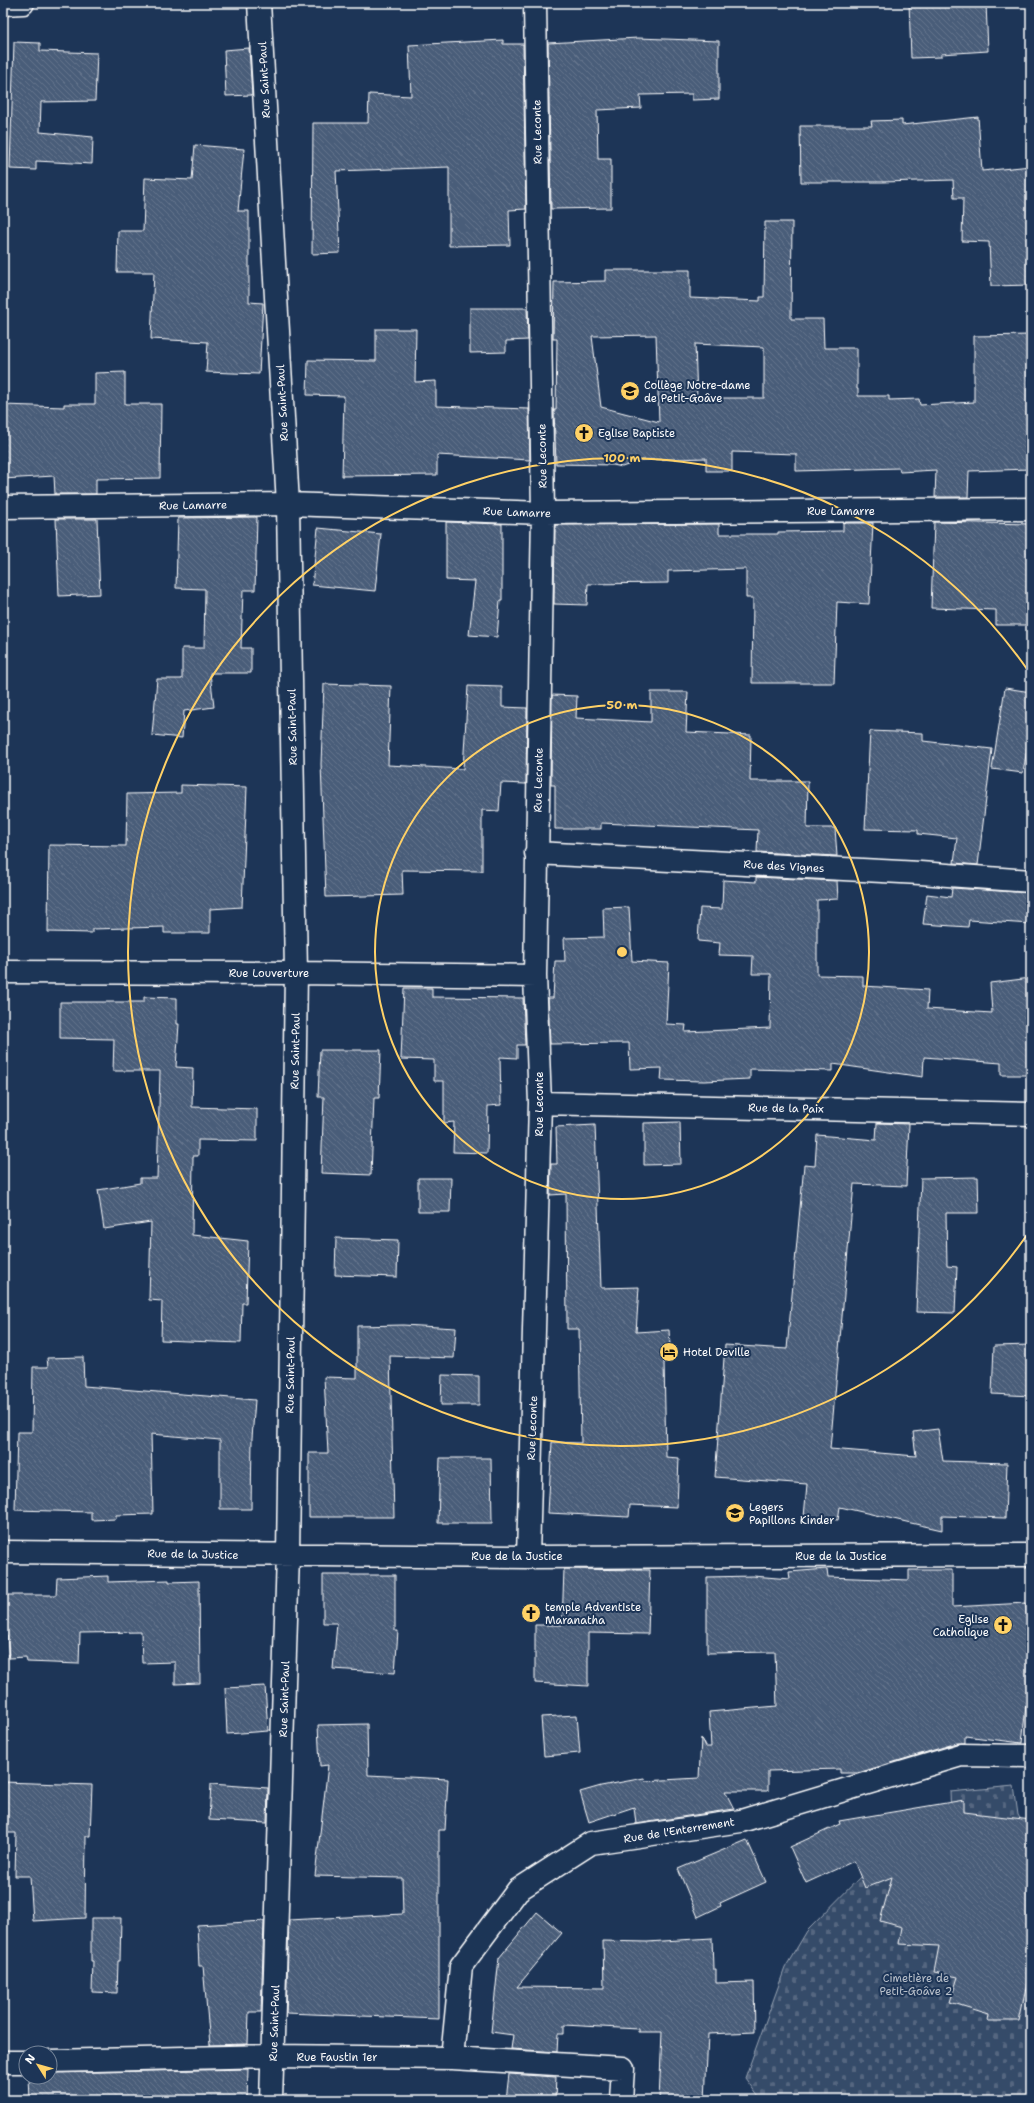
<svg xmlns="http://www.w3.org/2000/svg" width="1034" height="2103" viewBox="0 0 1034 2103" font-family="'Shantell Sans',sans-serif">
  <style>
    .cemetery { fill: url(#cemetery-stones); stroke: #9aa5b4 }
    .building { fill: url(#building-back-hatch); stroke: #fff; fill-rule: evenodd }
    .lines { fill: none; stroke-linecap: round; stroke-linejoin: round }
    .street-casing { stroke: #fff; stroke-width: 25 }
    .street { stroke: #1d3557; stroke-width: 22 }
    .ring { fill: none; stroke: #ffd166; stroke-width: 2 }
    .labels { text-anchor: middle; stroke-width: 4; stroke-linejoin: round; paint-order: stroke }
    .street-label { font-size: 11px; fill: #fff; stroke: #1d3557 }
    .poi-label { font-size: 11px; fill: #fff; stroke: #1d3557; text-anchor: start }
    .park-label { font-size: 11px; fill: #b9c0ca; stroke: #1d3557 }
    .centre { fill: #ffd166; stroke: #1d3557; stroke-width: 2 }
    .ring-label { font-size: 12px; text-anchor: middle; font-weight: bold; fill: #ffd166; stroke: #1d3557; stroke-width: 4; stroke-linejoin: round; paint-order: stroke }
  </style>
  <defs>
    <pattern id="cemetery-stones" width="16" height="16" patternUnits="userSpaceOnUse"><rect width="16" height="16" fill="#364b69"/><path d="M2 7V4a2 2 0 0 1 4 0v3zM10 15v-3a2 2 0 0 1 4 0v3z" fill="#546680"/></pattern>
    <pattern id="building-back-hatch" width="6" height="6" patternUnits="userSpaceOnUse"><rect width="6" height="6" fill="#4a5d79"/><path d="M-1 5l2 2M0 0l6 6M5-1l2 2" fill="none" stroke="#65758d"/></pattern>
  </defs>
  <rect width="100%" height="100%" fill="#1d3557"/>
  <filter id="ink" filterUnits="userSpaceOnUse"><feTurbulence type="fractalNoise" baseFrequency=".025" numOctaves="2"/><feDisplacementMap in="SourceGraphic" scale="8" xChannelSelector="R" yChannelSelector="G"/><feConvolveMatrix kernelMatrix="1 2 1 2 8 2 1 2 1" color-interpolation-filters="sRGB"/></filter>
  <g filter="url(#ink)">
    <path class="cemetery" d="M 1014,1786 L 1018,1815 L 1031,1835 L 1031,2100 L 761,2100 L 745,2078 L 785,1968 L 807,1931 L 871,1866 L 952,1845 L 950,1792 Z"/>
    <path class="building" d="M 909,3 L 986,3 L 988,51 L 941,54 L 941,57 L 911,58 Z
      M 638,38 L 719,41 L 719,99 L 692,100 L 692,94 L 640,95 L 641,108 L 597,110 L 598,159 L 611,159 L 611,208 L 551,209 L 548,43 Z
      M 503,40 L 503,44 L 523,44 L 526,209 L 509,210 L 510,245 L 449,246 L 449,167 L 336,171 L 340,253 L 312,254 L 313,123 L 368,123 L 369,94 L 411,96 L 409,45 Z
      M 14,42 L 40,43 L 40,51 L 97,53 L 95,101 L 41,102 L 40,132 L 93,137 L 92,164 L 36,161 L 36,170 L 10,169 Z
      M 249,48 L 252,95 L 226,96 L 224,50 Z
      M 978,117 L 982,171 L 1031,166 L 1031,285 L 991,286 L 989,242 L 962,241 L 963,198 L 954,198 L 953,180 L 882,182 L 801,182 L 800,126 L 872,126 L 871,121 L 902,120 L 902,125 Z
      M 195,145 L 244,149 L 238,211 L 249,211 L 249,302 L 263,303 L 259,374 L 206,372 L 208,342 L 151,339 L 154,272 L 117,272 L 118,231 L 143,231 L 145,178 L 192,180 Z
      M 765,222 L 792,222 L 791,319 L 823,319 L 824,348 L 857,348 L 857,389 L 858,389 L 858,396 L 889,396 L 889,400 L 919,399 L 920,405 L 974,402 L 974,336 L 1031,335 L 1031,371 L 1029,371 L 1030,469 L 969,471 L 968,497 L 935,497 L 936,470 L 900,472 L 899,468 L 796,471 L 796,454 L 732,452 L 732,471 L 706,471 L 706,458 L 642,460 L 622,467 L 613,465 L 556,464 L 554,410 L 556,410 L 557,339 L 553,339 L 554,282 L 605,281 L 605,270 L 690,270 L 690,298 L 760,301 L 760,297 L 764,297 ZM 656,335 L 659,422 L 601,407 L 592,336 ZM 695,344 L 764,347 L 764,398 L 697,398 Z
      M 470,308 L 527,308 L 528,340 L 506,341 L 506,352 L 470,353 Z
      M 376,329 L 416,329 L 415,382 L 436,381 L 436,406 L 529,409 L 530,460 L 437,455 L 437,475 L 342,476 L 344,396 L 307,395 L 308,360 L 376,361 Z
      M 125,372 L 125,404 L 161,404 L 160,478 L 96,479 L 96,494 L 55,494 L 54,476 L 3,479 L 3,405 L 64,407 L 64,404 L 95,404 L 95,373 Z
      M 257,517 L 255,590 L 243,590 L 241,648 L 251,648 L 251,673 L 210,673 L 214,707 L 184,711 L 182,738 L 152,735 L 157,679 L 182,679 L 182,648 L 204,648 L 205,589 L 176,588 L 178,518 Z
      M 56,519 L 97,519 L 100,594 L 59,596 Z
      M 446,522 L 502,524 L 502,601 L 500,601 L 497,637 L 469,635 L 475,581 L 446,580 Z
      M 934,522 L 1031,524 L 1031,625 L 996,625 L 996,610 L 931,608 Z
      M 843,523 L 873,523 L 869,604 L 837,602 L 834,683 L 752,683 L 753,598 L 746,598 L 746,569 L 668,571 L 668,583 L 588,584 L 587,605 L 554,604 L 555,525 L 719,524 L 719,534 L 778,534 L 778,532 L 843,531 Z
      M 318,528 L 381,534 L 375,591 L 312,585 Z
      M 324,684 L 391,686 L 388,765 L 463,769 L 468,686 L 502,687 L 502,707 L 527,708 L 526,784 L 501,783 L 499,811 L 482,810 L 482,871 L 402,870 L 403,895 L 326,897 L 321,764 Z
      M 1005,688 L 1031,692 L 1031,724 L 1023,773 L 992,769 Z
      M 651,692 L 688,692 L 686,732 L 751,735 L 750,781 L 808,781 L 807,828 L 835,828 L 837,856 L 757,852 L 758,830 L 601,823 L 601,829 L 555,829 L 555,785 L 551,785 L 552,695 L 577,696 L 576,718 L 651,722 Z
      M 870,731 L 923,733 L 923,741 L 992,749 L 978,865 L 954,863 L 957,838 L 918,834 L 918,830 L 865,829 Z
      M 181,785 L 247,787 L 242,907 L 210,909 L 210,933 L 164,933 L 164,927 L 92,929 L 92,933 L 48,932 L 49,845 L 126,846 L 127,794 L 181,793 Z
      M 756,877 L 837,881 L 838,899 L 817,900 L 817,975 L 863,976 L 863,986 L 928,990 L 927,1009 L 992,1013 L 990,983 L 1031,978 L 1031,1075 L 1001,1075 L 1001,1063 L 924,1057 L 923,1077 L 833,1064 L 833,1071 L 750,1069 L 750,1079 L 704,1081 L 661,1080 L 662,1068 L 630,1069 L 629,1043 L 550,1044 L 548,998 L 553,998 L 555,961 L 565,961 L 564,938 L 604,937 L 603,908 L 629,907 L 632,961 L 669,963 L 666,1024 L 686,1025 L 685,1032 L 770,1028 L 771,974 L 752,974 L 753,956 L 719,955 L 720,943 L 698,941 L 700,908 L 722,909 L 723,880 L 756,882 Z
      M 952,888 L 1031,893 L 1031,924 L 969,920 L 968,927 L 923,924 L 927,894 L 951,897 Z
      M 404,988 L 432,988 L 432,997 L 523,998 L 525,1045 L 517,1045 L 517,1058 L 500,1057 L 501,1105 L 488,1106 L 487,1153 L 453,1152 L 454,1122 L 444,1123 L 444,1081 L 434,1081 L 434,1060 L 401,1059 Z
      M 144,997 L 177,998 L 177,1024 L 179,1024 L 176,1067 L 193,1068 L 192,1107 L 257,1109 L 257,1141 L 198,1140 L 198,1156 L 193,1156 L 192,1235 L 248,1241 L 246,1303 L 242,1303 L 241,1343 L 161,1340 L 162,1301 L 149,1300 L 151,1222 L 104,1229 L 98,1190 L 140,1183 L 140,1178 L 157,1178 L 160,1071 L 113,1071 L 114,1039 L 60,1038 L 60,1002 L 144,1002 Z
      M 320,1050 L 381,1050 L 379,1098 L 374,1098 L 371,1175 L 321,1173 L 324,1097 L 318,1097 Z
      M 680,1122 L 681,1164 L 644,1165 L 644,1123 Z
      M 877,1123 L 909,1124 L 906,1186 L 854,1184 L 830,1449 L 916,1456 L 913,1432 L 938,1429 L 943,1461 L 1007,1463 L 1005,1518 L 942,1516 L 942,1530 L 840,1507 L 838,1520 L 804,1517 L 807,1484 L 715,1477 L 725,1345 L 787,1349 L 804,1165 L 815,1166 L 817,1135 L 876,1140 Z
      M 595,1125 L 601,1288 L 639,1287 L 636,1332 L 669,1330 L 671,1362 L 664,1362 L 666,1457 L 679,1458 L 677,1507 L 630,1505 L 629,1517 L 548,1513 L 552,1442 L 581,1443 L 579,1329 L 567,1329 L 566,1194 L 550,1195 L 551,1164 L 557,1164 L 556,1127 Z
      M 978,1177 L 979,1213 L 946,1213 L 947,1266 L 957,1267 L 955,1313 L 916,1312 L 921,1178 Z
      M 418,1178 L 451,1178 L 450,1212 L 418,1212 Z
      M 336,1238 L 398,1240 L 397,1277 L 335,1275 Z
      M 403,1325 L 456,1328 L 454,1358 L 390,1356 L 394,1517 L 309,1517 L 309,1453 L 328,1453 L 324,1377 L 357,1378 L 357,1326 Z
      M 1031,1345 L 1031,1396 L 992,1394 L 994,1346 Z
      M 83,1357 L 84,1386 L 255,1400 L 252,1438 L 251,1509 L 220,1509 L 220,1440 L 151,1434 L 153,1514 L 116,1515 L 116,1519 L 91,1520 L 91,1512 L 15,1510 L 17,1432 L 32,1432 L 33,1367 L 48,1367 L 47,1358 Z
      M 442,1375 L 479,1376 L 479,1405 L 441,1405 Z
      M 440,1458 L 491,1458 L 492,1523 L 438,1523 Z
      M 564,1569 L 650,1570 L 648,1634 L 588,1633 L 588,1686 L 535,1683 L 535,1625 L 562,1625 Z
      M 827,1569 L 828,1577 L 909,1580 L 909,1570 L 952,1570 L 952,1607 L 1026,1603 L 1030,1668 L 1022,1743 L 965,1736 L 965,1743 L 957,1743 L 858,1773 L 840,1773 L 840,1769 L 768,1771 L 768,1791 L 725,1791 L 734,1809 L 636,1824 L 634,1807 L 589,1822 L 580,1792 L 601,1786 L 644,1778 L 645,1781 L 699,1778 L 701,1738 L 705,1747 L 711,1747 L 709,1712 L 777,1706 L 775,1652 L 707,1653 L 707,1577 L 753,1576 L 790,1579 L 789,1572 Z
      M 323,1575 L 395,1575 L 395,1631 L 398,1631 L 395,1673 L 333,1669 L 337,1623 L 323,1623 Z
      M 108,1576 L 108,1582 L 169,1580 L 169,1582 L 199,1581 L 200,1683 L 175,1684 L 175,1662 L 142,1663 L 141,1632 L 80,1633 L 79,1664 L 27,1662 L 26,1657 L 9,1658 L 7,1636 L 3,1636 L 3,1595 L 56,1595 L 57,1578 Z
      M 265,1686 L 268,1731 L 227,1734 L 225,1688 Z
      M 577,1715 L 580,1753 L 544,1756 L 541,1717 Z
      M 367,1724 L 368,1775 L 448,1779 L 445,1830 L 439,1830 L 439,2019 L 286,2013 L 289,1920 L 403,1914 L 402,1878 L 315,1876 L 328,1765 L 320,1766 L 318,1725 Z
      M 3,1782 L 92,1785 L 90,1836 L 86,1836 L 85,1918 L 33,1921 L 30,1876 L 15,1876 L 16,1833 L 3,1833 Z
      M 211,1784 L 268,1788 L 267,1823 L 209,1820 Z
      M 964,1800 L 964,1812 L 1031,1820 L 1031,1965 L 1019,2021 L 988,2021 L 989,2014 L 950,2002 L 958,1977 L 934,1972 L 939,1946 L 899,1944 L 902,1927 L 880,1921 L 892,1877 L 865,1888 L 854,1861 L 806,1883 L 790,1847 L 840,1824 L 839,1821 Z
      M 747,1840 L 766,1882 L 720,1903 L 721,1906 L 698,1917 L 678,1869 Z
      M 537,1912 L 562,1933 L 517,1987 L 604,1988 L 603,1941 L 647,1942 L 712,1938 L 713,1969 L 716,1969 L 716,1983 L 754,1982 L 755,2032 L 708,2034 L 705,2100 L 659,2100 L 662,2032 L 638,2032 L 638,2029 L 564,2025 L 564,2034 L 558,2034 L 557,2052 L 511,2049 L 513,2035 L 491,2032 L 499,1958 Z
      M 91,1918 L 121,1918 L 120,1961 L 118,1961 L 117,1993 L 92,1992 L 93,1961 L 91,1961 Z
      M 264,1921 L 261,2012 L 249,2012 L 248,2044 L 210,2045 L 203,1966 L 199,1966 L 197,1925 Z
      M 248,2069 L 247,2100 L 30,2100 L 29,2077 L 50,2077 L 50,2073 Z
      M 509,2074 L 556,2077 L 555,2100 L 506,2100 Z"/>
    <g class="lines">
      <g class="street-casing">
        <path id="street" d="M 259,3 L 288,504 L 296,973 L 288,1555 L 271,2100
          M 3,4 L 23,3
          M 3,507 L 288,504 L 543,513 L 1031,509
          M 536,853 L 920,873 L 1031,881
          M 3,972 L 296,973 L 535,976
          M 540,1103 L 1031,1114
          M 3,1552 L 528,1557 L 1031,1555
          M 528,1557 L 540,1103 L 535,976 L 543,513 L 535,3
          M 452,2058 L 461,1966 L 518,1890 L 591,1843 L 741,1821 L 961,1755 L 1031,1756
          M 50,2061 L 273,2056 L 452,2058 L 623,2068 L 621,2100
          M 3,2062 L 26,2062"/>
      </g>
      <use href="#street" class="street"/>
    </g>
  </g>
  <g class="ring">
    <circle cx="622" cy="952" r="247"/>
    <path d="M1029 1232A494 494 0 1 1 1029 672"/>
  </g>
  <defs>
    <g id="school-disc" transform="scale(1)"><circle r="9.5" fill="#ffd166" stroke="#1d3557"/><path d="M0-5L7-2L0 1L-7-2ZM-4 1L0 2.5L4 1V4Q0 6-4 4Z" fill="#111"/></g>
    <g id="church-disc" transform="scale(1)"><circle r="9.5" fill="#ffd166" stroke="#1d3557"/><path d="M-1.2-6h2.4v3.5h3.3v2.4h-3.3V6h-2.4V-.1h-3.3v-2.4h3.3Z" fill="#111"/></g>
    <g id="hotel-disc" transform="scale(1)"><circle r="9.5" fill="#ffd166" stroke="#1d3557"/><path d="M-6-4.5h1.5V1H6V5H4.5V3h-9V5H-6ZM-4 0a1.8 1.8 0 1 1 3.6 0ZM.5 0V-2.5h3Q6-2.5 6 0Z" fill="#111"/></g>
  </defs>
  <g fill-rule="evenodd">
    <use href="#school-disc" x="630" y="391"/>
    <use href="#church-disc" x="584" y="433"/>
    <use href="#hotel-disc" x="669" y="1352"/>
    <use href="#school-disc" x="735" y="1513"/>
    <use href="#church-disc" x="531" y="1613"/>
    <use href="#church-disc" x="1003" y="1625"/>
  </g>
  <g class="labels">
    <g class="street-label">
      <text transform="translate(264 80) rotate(-93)" y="4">Rue Saint-Paul</text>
      <text transform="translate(537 132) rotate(-91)" y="4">Rue Leconte</text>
      <text transform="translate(282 403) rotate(-93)" y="4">Rue Saint-Paul</text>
      <text transform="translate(542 456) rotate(-91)" y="4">Rue Leconte</text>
      <text transform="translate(193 505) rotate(-1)" y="4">Rue Lamarre</text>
      <text x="841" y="515">Rue Lamarre</text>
      <text transform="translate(517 512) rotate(2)" y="4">Rue Lamarre</text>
      <text transform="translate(292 727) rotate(-91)" y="4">Rue Saint-Paul</text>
      <text transform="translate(538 780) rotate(-89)" y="4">Rue Leconte</text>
      <text transform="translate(784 866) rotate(3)" y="4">Rue des Vignes</text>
      <text x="269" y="977">Rue Louverture</text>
      <text transform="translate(295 1051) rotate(-89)" y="4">Rue Saint-Paul</text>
      <text transform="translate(539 1104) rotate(-90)" y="4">Rue Leconte</text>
      <text transform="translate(786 1108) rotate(1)" y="4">Rue de la Paix</text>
      <text transform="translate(290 1375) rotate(-89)" y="4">Rue Saint-Paul</text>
      <text transform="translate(532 1428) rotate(-88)" y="4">Rue Leconte</text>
      <text transform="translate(193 1554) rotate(1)" y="4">Rue de la Justice</text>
      <text x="517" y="1560">Rue de la Justice</text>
      <text x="841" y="1560">Rue de la Justice</text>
      <text transform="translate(284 1699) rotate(-88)" y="4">Rue Saint-Paul</text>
      <text transform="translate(679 1830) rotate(-9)" y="4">Rue de l'Enterrement</text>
      <text transform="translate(274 2023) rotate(-88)" y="4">Rue Saint-Paul</text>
      <text x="337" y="2061">Rue Faustin 1er</text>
    </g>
    <g class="poi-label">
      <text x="644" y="389">Collège Notre-dame<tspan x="644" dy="13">de Petit-Goâve</tspan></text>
      <text x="598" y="437">Eglise Baptiste</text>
      <text x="683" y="1356">Hotel Deville</text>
      <text x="749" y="1511">Legers<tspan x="749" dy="13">Papillons Kinder</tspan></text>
      <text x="545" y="1611">temple Adventiste<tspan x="545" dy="13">Maranatha</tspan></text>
      <text x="989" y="1623" text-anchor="end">Eglise<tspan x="989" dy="13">Catholique</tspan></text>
    </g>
    <g class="park-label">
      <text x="916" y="1982">Cimetière de<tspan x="916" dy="13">Petit-Goâve 2</tspan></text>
    </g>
  </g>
  <circle cx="622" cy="952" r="6" class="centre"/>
  <g class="ring-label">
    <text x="622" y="462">100 m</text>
    <text x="622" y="709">50 m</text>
  </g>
  <rect width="1034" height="2103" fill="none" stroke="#1d3557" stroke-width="16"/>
  <rect x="8" y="8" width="1018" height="2087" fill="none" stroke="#fff" stroke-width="1.5" filter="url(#ink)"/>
  <g transform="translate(38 2065) rotate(307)"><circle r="19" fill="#1d3557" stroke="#77869a"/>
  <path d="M0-3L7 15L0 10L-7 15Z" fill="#ffd166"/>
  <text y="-6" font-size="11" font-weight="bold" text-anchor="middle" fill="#ffffff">N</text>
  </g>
</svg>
